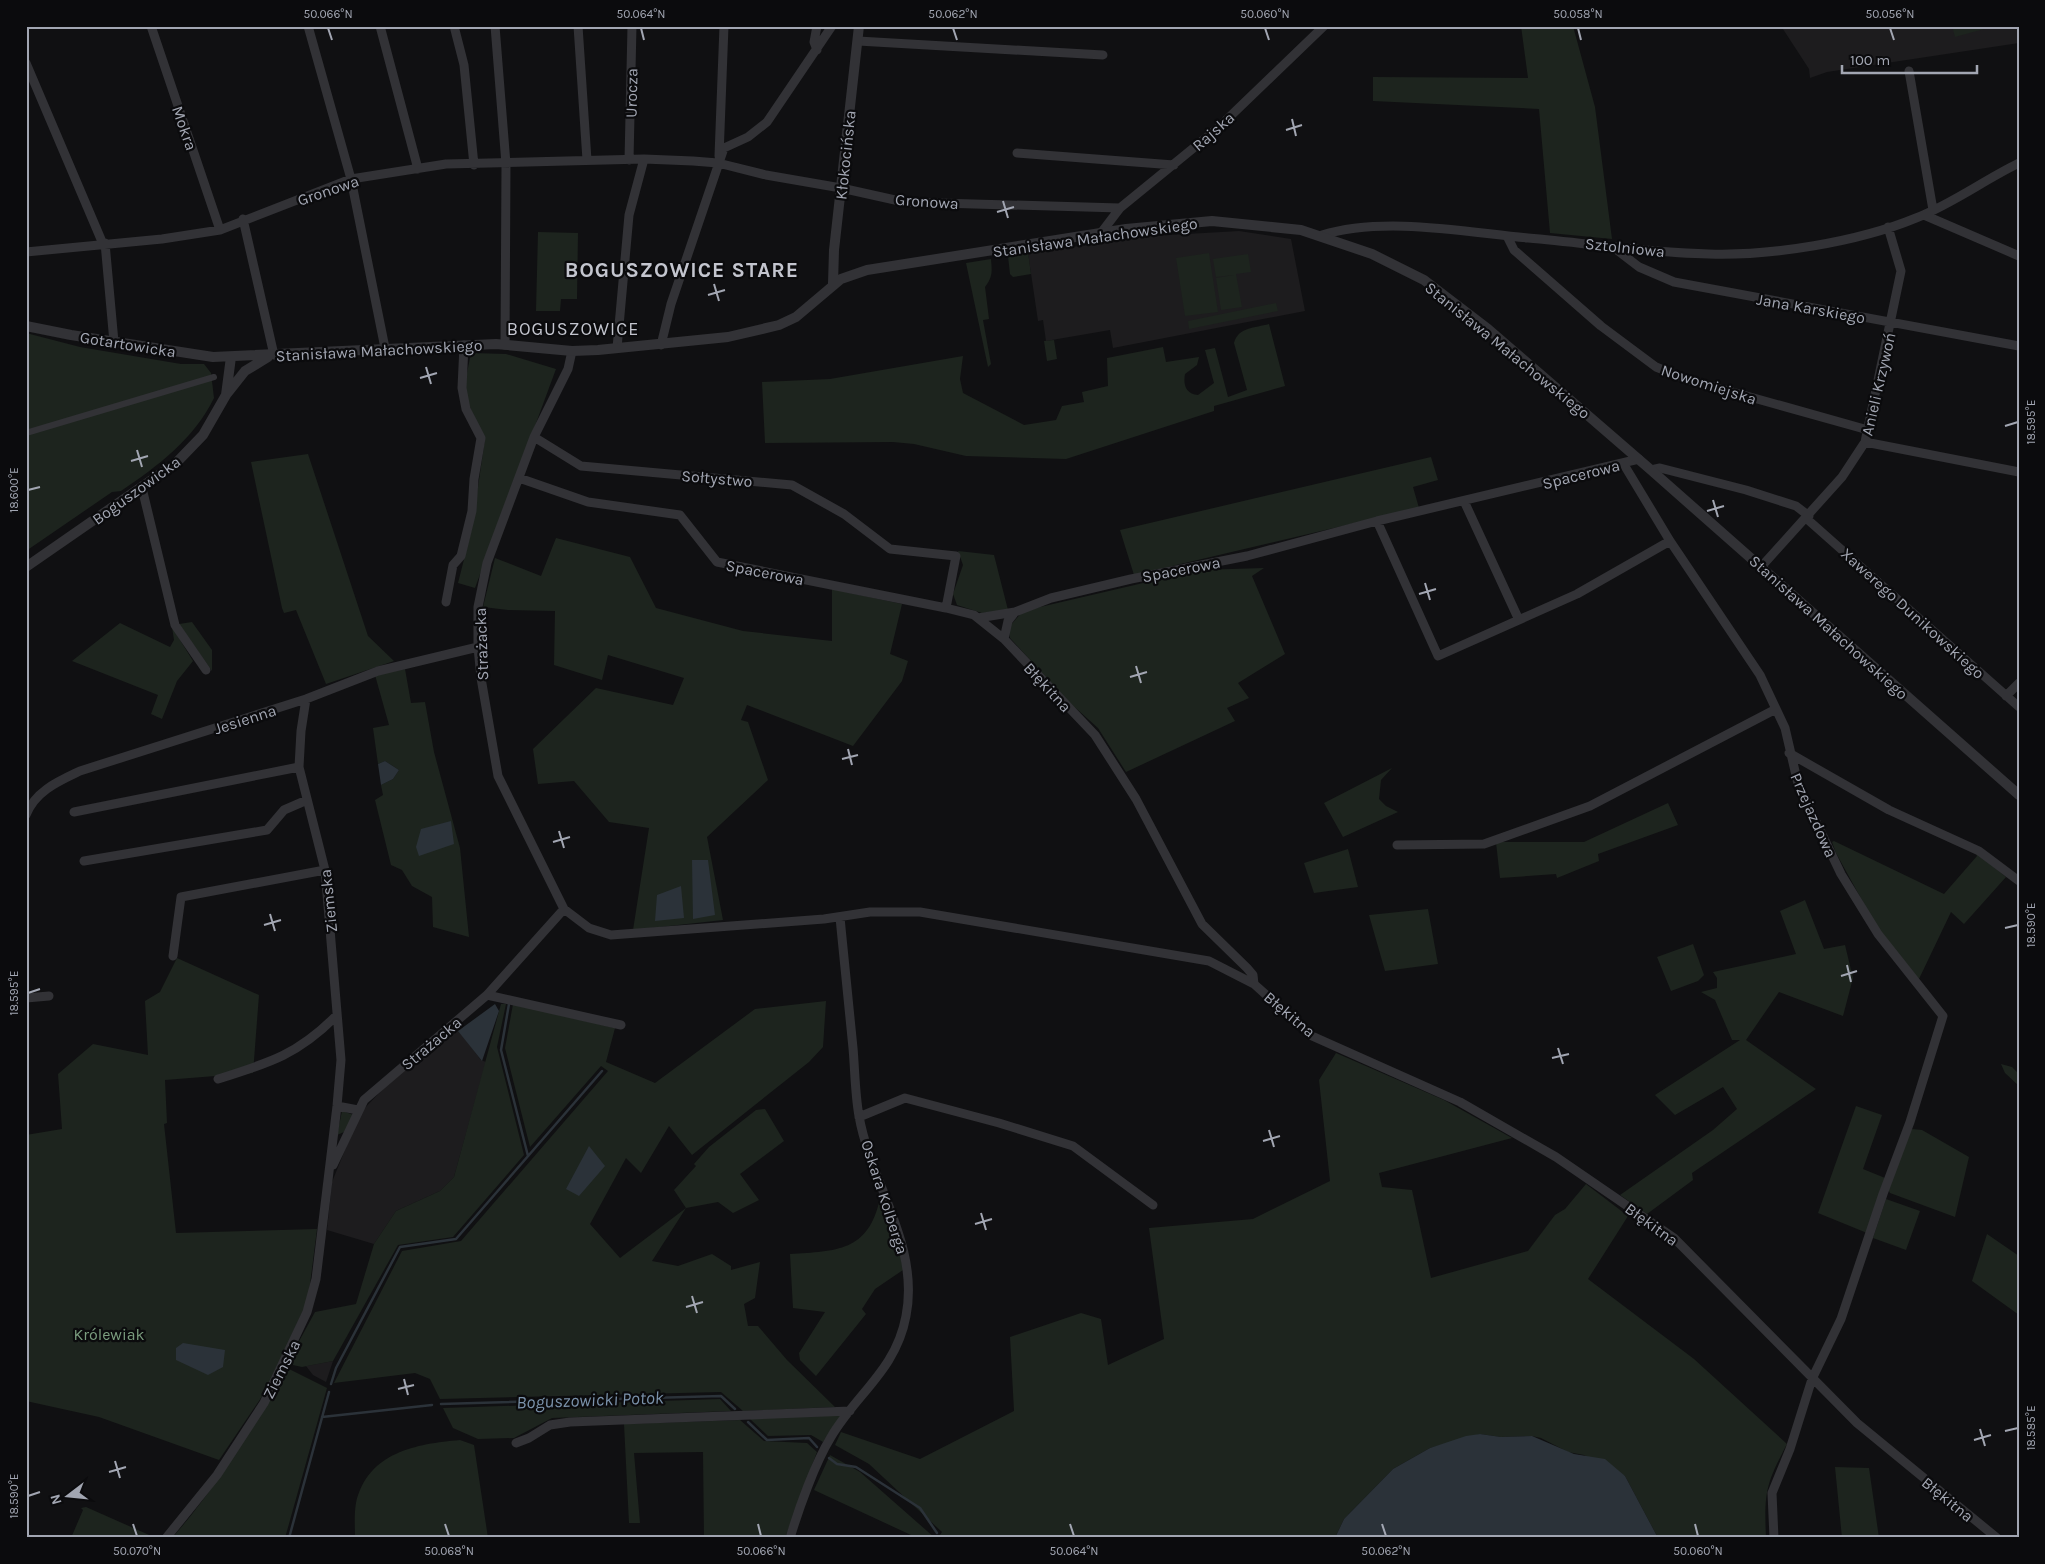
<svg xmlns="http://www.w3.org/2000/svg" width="2045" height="1564" viewBox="0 0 2045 1564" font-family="Karla,sans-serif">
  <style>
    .built { fill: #1d1c1e }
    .green { fill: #1d241e }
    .water { fill: #2b3239 }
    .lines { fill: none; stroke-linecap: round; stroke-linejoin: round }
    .stream { stroke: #2b3239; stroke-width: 2.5 }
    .pedestrian { stroke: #323236; stroke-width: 6 }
    .minor { stroke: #323236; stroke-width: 9 }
    .tertiary { stroke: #323236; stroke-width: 10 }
    .ticks { fill: none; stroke: #a2a6b2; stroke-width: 2 }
    .labels { text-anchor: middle; stroke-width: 4.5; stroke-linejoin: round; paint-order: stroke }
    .street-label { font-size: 16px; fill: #a2a6b2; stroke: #0b0b0d }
    .park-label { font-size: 16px; fill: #7a9c7e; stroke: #0b0b0d }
    .neighbourhood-label { font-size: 18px; letter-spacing: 1px; fill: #c3c5ce; stroke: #0b0b0d }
    .water-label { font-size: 18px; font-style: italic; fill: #7b92ab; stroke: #0b0b0d }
    .district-label { font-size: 21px; font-weight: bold; letter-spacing: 1px; fill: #c3c5ce; stroke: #0b0b0d }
    .neatline { fill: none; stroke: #a2a6b2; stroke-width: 2 }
    .ticks-label { font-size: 12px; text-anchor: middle; fill: #a2a6b2 }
  </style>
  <rect width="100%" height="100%" fill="#101012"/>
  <path class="built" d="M 1781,26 L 2019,26 L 2019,43 L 1827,72 L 1810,78 L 1809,69 Z
    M 1239,231 L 1291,239 L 1305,311 L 1113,348 L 1110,330 L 1046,341 L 1043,320 L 1038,321 L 1028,253 L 1152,236 Z
    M 456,1027 L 481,1060 L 486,1062 L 454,1177 L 440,1191 L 396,1211 L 374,1244 L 327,1230 L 332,1182 L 360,1113 L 385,1087 Z
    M 333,1361 L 326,1382 L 313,1375 L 306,1366 Z"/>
  <path class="green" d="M 1521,26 L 1573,26 L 1595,107 L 1612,239 L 1550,233 L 1539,109 L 1373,101 L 1373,77 L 1528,78 Z
    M 1952,26 L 1995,26 L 1955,37 Z
    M 538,232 L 578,233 L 577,299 L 561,299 L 560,311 L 536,311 Z
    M 1028,252 L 1031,274 L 1013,277 L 1010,274 L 1008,256 Z
    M 1209,253 L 1218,312 L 1185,316 L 1176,258 Z
    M 1248,254 L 1251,272 L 1236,274 L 1242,307 L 1221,310 L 1216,278 L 1234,275 L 1216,277 L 1213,259 Z
    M 991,259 C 992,271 993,277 985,287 L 989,319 L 983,320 L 991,364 L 988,367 L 966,263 Z
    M 1276,303 L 1278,311 L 1189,329 L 1188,321 Z
    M 1269,324 L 1285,386 L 1214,406 L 1214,411 L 1066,459 L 966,456 L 914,444 L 893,442 L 765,443 L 762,382 L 830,379 L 963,356 L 960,379 L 963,393 L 1024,425 L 1056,420 L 1062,406 L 1084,402 L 1082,392 L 1108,386 L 1107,358 L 1163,347 L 1166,362 L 1199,357 L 1197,365 L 1185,374 C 1183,385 1186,394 1198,395 L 1214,383 L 1205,350 L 1215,348 L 1228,397 L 1247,390 L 1234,343 C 1238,327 1255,328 1269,324 Z
    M 26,333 L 80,347 L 181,364 L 204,364 L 211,373 L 214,398 C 194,439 158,466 121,491 L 112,492 L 26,551 Z
    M 1054,340 L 1057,359 L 1047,361 L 1044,341 Z
    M 471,353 L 506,354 L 556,369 L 475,588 L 458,583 L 472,528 L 485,439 L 468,403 L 465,383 Z
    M 308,454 L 368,636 L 394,661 L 326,684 L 296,610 L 284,613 L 282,608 L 251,462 Z
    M 1431,457 L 1438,480 L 1413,487 L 1419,508 L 1134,575 L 1120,530 Z
    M 556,538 L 630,557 L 656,608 L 743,631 L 832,641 L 832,589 L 902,604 L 890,654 L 908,661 L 902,681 L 853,746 L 747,705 L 741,720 L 748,722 L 768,780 L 707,837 L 723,920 L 633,930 L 649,828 L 609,822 L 574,781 L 538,784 L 533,749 L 596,688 L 673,705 L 684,678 L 608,655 L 602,680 L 554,665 L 555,611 L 508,610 L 483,607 L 495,558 L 541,576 Z
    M 958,551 L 994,555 L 1008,610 L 982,613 L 957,605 L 953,594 L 963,565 Z
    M 1264,568 L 1252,576 L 1285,654 L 1238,683 L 1249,698 L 1227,708 L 1235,721 L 1126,772 L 1098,728 L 1069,702 L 1010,638 L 1008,628 L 1023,611 L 1199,570 Z
    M 192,622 L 212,650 L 212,671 L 179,624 Z
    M 120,623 L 170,647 L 174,640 L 172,627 L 193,661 L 177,681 L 162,719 L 151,714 L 158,695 L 72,661 Z
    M 405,669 L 411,703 L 425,702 L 434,752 L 460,848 L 469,937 L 433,927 L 432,897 L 412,886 L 402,870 L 391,865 L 375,800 L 383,795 L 381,785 L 393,779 L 399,770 L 385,761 L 378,764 L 373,728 L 389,725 L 375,675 Z
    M 1392,768 L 1381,780 L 1379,799 L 1386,806 L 1398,812 L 1343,837 L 1324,803 Z
    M 1668,803 L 1678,825 L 1598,854 L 1599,861 L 1557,878 L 1556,874 L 1500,878 L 1496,842 L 1584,842 Z
    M 1834,841 L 1944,894 L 1977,856 L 1975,852 L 2006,877 L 1964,924 L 1951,912 L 1918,981 L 1879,931 L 1836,853 L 1832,842 Z
    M 1348,849 L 1358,887 L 1314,893 L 1304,863 Z
    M 1805,900 L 1824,949 L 1845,945 L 1853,978 L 1843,1016 L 1779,992 L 1746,1040 L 1816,1089 L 1692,1173 L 1693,1180 L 1647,1214 L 1620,1195 L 1713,1130 L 1737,1109 L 1723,1087 L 1675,1115 L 1655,1095 L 1740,1040 L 1732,1040 L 1715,1000 L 1701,992 L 1717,988 L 1717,978 L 1713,972 L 1796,954 L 1780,911 Z
    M 1428,909 L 1438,964 L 1385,971 L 1369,915 Z
    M 1693,944 L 1704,975 L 1698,981 L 1671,991 L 1657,957 Z
    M 177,958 L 259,995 L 253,1073 L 165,1080 L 167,1123 L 164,1124 L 176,1233 L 317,1229 L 308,1300 L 265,1392 L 219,1460 L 99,1417 L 26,1401 L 26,1135 L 62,1129 L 58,1074 L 93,1044 L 148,1055 L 145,1001 L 160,992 Z
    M 826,1001 L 823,1047 L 809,1062 L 692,1155 L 669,1126 L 641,1173 L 626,1158 L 590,1224 L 620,1258 L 686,1208 L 674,1190 L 696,1166 L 694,1164 L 709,1147 L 756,1110 L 765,1109 L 784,1141 L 740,1174 L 759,1200 L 733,1213 L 718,1202 L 686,1208 L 652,1261 L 678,1266 L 712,1254 L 731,1266 L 731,1270 L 760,1262 L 755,1298 L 744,1304 L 748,1326 L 758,1326 L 787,1360 L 835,1407 L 743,1411 L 721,1392 L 440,1399 L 430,1379 L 415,1373 L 334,1383 L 402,1251 L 461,1241 L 608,1071 L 601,1066 L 530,1147 L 505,1048 L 513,1004 L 615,1028 L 606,1062 L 655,1083 L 755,1009 Z
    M 501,1004 L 506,1004 L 497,1047 L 524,1155 L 453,1237 L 398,1245 L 333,1361 L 302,1367 L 293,1365 L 291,1356 L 315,1312 L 356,1304 L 374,1244 L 396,1211 L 440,1191 L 454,1177 Z
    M 1336,1053 L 1444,1100 L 1512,1138 L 1379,1173 L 1382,1187 L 1412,1190 L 1431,1278 L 1528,1251 L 1555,1215 L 1565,1209 L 1586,1184 L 1628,1216 L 1588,1279 L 1694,1359 L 1787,1444 C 1766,1484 1764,1492 1766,1538 L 1658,1538 L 1625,1476 L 1584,1455 L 1568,1452 L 1541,1438 L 1532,1436 L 1501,1437 L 1480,1434 L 1430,1448 L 1393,1469 L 1344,1519 L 1335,1538 L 938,1538 L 942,1532 L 869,1464 L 835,1445 L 841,1432 L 920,1459 L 1014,1411 L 1010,1337 L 1081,1313 L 1101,1319 L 1108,1365 L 1164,1339 L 1149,1228 L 1253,1219 L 1330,1181 L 1319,1080 Z
    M 2001,1064 L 2012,1067 L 2019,1074 L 2019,1086 L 2005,1073 Z
    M 1856,1106 L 1882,1115 L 1863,1169 L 1885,1178 L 1867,1233 L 1818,1213 Z
    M 342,1111 L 354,1115 L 344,1132 L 337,1135 Z
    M 1912,1129 L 1922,1130 L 1969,1157 L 1955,1217 L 1890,1193 L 1888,1189 L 1905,1139 Z
    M 880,1198 L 900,1249 L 903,1270 L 875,1289 L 862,1309 L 866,1314 L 816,1376 L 800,1360 L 799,1353 L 825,1312 L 793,1308 L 790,1254 C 836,1251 869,1252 880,1198 Z
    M 1886,1199 L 1920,1211 L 1906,1250 L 1873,1238 Z
    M 1987,1234 L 2019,1256 L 2019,1315 L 1972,1281 Z
    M 287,1368 L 327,1388 L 285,1538 L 172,1538 C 218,1486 252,1427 287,1368 Z
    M 720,1399 L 731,1411 L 552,1418 L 514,1438 L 478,1439 L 453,1428 L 443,1408 Z
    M 841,1415 L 823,1442 L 811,1435 L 768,1436 L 749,1418 Z
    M 740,1420 L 764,1441 L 807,1443 L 817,1452 L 785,1538 L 704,1538 L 703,1452 L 634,1453 L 640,1523 L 629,1523 L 624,1424 Z
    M 460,1440 L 474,1445 L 488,1538 L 355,1538 C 355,1527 354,1514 356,1503 C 368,1452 416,1444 460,1440 Z
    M 830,1455 L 860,1472 L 935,1538 L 910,1538 L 911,1535 L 814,1490 Z
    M 1835,1467 L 1869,1468 L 1879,1538 L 1842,1538 Z
    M 86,1507 L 156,1538 L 71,1538 L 83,1510 L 81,1508 Z"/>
  <path class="water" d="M 385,761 L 399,770 L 393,779 L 381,785 L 378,764 Z
    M 451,821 L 454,844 L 419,856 L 416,847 L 421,829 Z
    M 692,860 L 708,860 L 715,915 L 693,919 Z
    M 681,886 L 684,918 L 655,921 L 657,895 Z
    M 495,1004 L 499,1011 L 482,1061 L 458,1031 Z
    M 589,1146 L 605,1166 L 579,1196 L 566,1189 Z
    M 183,1343 L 225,1350 L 223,1367 L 208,1375 L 176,1360 L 176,1348 Z
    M 1480,1434 L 1501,1437 L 1532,1436 L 1574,1454 L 1605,1459 L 1625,1476 L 1658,1538 L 1335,1538 L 1344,1519 L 1393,1469 L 1430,1448 L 1466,1436 Z"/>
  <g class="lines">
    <path class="stream" d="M 509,1004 L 501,1050 L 528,1156
      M 331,1384 L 336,1368 L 400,1247 L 456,1239 L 602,1071
      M 441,1404 L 721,1396 L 735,1409
      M 322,1417 L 432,1405
      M 748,1422 L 767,1440 L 809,1438 L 817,1447
      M 829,1458 L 837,1464 L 856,1467 L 920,1508 L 937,1533
      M 289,1538 L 329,1392"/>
    <path class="pedestrian" d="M 26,433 L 214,377"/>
    <path class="minor" d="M 151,26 L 220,230
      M 308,26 L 351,179 L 385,348
      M 380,26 L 418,169
      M 454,26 L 464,65 L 474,165
      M 495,26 L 506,164 L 505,345
      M 578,26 L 587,160
      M 817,26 L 814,42 L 817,50
      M 858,41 L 1103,55
      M 26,63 L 103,244
      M 1909,71 L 1933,210
      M 1017,153 L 1174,165
      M 719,156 L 724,26
      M 629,160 L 632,26
      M 1924,215 L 2019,256
      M 243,219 L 274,355
      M 1101,233 L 1120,208 L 1218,128 L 1324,26
      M 1322,235 C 1384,216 1465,232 1528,238 C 1588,243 1648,253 1709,254 C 1771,256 1858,242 1916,218 C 1952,204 1984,180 2019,163
      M 1507,236 L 1514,250 L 1601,326 L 1656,367 L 1686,379 L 1868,430
      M 105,243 L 114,342
      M 1613,247 L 1639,267 L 1674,282 L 2019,346
      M 26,252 L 162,239 L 220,230 L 351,179 L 446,164 L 644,159 L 693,161 L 718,163 L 766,175 L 841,188 L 904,202 L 1120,208
      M 661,345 L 671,304 L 724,148 L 748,137 L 767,122 L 832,26
      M 617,348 L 629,215 L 644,159
      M 572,351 L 568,369 L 534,437 L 487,563 L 478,607 L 478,647 L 481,678 L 498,776 L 564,909 L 589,928 L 611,935 L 824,919 L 870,912 L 920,912 L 1209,961 L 1254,984 L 1312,1036 L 1460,1102 L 1556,1157 L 1674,1238 L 1857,1423 L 1997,1538
      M 534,437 L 581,466 L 792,485 L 844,514 L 890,549 L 956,556 L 946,608 L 974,615 L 1004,639 L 1095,735 L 1136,799 L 1202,924 L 1247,968 L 1253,975 L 1254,984
      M 1865,442 L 2019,472
      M 1623,463 L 1670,541 L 1760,675 L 1785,728 L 1798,784 L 1841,874 L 1878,934 L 1943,1016 L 1910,1122 L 1883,1194 L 1841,1319 L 1812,1379 L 1790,1449 L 1772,1493 L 1774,1538
      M 1651,470 L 1660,468 L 1746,490 L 1796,506 L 1809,516
      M 519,478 L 588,502 L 680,515 L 717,562 L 946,608
      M 142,488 L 175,625 L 206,670
      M 1464,501 L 1519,620
      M 1807,519 L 2019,707
      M 1377,521 L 1438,656 L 1577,594 L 1670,541
      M 1761,567 L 1842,477 L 1865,442 L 1901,271 L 1888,227
      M 446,602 L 453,565 L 461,556 L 472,511 L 474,479 L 481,438 L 466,409 L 462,388 L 464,345
      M 978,618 L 1015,612
      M 1004,639 L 1008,621 L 1015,612 L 1051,598 L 1131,579 L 1247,556 L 1377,521 L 1639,459
      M 2006,696 L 2019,683
      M 1789,753 L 1889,810 L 1979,851 L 2019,881
      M 74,812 L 299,767
      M 26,815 C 35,791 59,781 80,771 L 306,699 L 378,671 L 478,647
      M 1397,845 L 1484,844 L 1590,806 L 1776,709
      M 84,861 L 267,830 L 284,810 L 307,800
      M 173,956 L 181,897 L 325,870
      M 487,995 L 621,1025
      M 26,998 L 49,996
      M 218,1079 C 269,1063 297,1055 336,1016
      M 337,1106 L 358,1110
      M 859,1117 L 905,1098 L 999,1123 L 1073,1146 L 1153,1205
      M 333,1165 L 364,1100 L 487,995 L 564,909
      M 516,1443 L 529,1438 L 550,1425 L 570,1422 L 850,1411
      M 166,1538 L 217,1475 L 264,1403 L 307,1312 L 316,1279 L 337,1106 L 341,1060 L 325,870 L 299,767 L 301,731 L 306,699
      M 790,1538 C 799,1508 815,1463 831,1437 C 857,1393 896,1370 906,1316 C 920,1245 871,1184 859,1116 C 855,1094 855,1071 853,1048 C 849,1005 844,961 840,917"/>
    <path class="tertiary" d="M 833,284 L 834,250 L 859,26
      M 26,326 L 71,335 L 213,357 L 496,344 L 572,351 L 598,350 L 728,337 L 779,325 L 796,317 L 841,279 L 867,270 L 1126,229 L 1212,221 L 1301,230 L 1372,254 L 1424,280 L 1488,329 L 1651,470 L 2019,795
      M 226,395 L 231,357
      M 26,567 L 176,463 L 203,435 L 226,395 L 245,371 L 268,357"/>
  </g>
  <path class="ticks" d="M 328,28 L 332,40M 641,28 L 644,40M 953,28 L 957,40M 1265,28 L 1269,40M 1578,28 L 1581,40M 1890,28 L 1894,40M 1292,119 L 1296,136M 1286,130 L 1302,125M 1003,201 L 1008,218M 997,212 L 1014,207M 714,284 L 719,301M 708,295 L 725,290M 426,367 L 431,384M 420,378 L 437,373M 2005,426 L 2018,422M 137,450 L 142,467M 131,461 L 148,456M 28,490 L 40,487M 1713,500 L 1718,517M 1707,511 L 1724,506M 1425,583 L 1430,600M 1419,594 L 1436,589M 1136,666 L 1141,683M 1130,677 L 1147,672M 848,749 L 852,765M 842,759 L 858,755M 559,831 L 564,848M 553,842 L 570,837M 270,914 L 275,931M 264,925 L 281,920M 2005,928 L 2018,925M 1847,965 L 1851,982M 1841,976 L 1857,971M 28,993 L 40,989M 1558,1048 L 1563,1064M 1552,1058 L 1569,1054M 1269,1130 L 1274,1147M 1263,1141 L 1280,1136M 981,1213 L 986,1230M 975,1224 L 992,1219M 692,1296 L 697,1313M 686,1307 L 703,1302M 404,1379 L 408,1395M 398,1389 L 414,1385M 1980,1429 L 1985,1446M 2005,1431 L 2018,1428M 1974,1440 L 1991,1435M 115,1461 L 120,1478M 109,1472 L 126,1467M 28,1496 L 40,1492M 133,1524 L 137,1536M 445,1524 L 449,1536M 758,1524 L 761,1536M 1070,1524 L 1074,1536M 1382,1524 L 1386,1536M 1695,1524 L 1698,1536"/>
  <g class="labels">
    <g class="street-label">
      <text transform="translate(631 93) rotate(-89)" y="6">Urocza</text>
      <text transform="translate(185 128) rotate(71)" y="6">Mokra</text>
      <text transform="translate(1213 131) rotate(-41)" y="6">Rajska</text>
      <text transform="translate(845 155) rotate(-84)" y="6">Kłokocińska</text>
      <text transform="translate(328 190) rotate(-19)" y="6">Gronowa</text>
      <text transform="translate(927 201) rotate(4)" y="6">Gronowa</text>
      <text transform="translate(1095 237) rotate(-8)" y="6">Stanisława Małachowskiego</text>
      <text transform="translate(1625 247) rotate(6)" y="6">Sztolniowa</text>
      <text transform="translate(1811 308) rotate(10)" y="6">Jana Karskiego</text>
      <text transform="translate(128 344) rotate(9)" y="6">Gotartowicka</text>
      <text transform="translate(379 350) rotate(-3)" y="6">Stanisława Małachowskiego</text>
      <text transform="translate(1508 350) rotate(39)" y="6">Stanisława Małachowskiego</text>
      <text transform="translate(1709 384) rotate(18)" y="6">Nowomiejska</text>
      <text transform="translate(1878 384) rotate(-77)" y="6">Anieli Krzywoń</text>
      <text transform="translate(1581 474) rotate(-14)" y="6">Spacerowa</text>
      <text transform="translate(717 478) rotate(5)" y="6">Sołtystwo</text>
      <text transform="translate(136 490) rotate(-36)" y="6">Boguszowicka</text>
      <text transform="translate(1181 569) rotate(-11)" y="6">Spacerowa</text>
      <text transform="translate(765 572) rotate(11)" y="6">Spacerowa</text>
      <text transform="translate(1913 613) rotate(42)" y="6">Xawerego Dunikowskiego</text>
      <text transform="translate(1829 627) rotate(42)" y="6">Stanisława Małachowskiego</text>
      <text transform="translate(481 644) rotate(-92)" y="6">Strażacka</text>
      <text transform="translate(1048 687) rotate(47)" y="6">Błękitna</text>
      <text transform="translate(245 719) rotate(-18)" y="6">Jesienna</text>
      <text transform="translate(1814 815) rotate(66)" y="6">Przejazdowa</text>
      <text transform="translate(328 901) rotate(-96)" y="6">Ziemska</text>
      <text transform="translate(1290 1014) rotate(40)" y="6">Błękitna</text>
      <text transform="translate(431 1043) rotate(-40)" y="6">Strażacka</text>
      <text transform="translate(885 1197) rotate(72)" y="6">Oskara Kolberga</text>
      <text transform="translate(1652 1224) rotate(36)" y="6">Błękitna</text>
      <text transform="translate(281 1369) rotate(-63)" y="6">Ziemska</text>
      <text transform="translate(1948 1499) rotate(39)" y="6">Błękitna</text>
    </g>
    <g class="park-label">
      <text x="109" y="1340">Królewiak</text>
    </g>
    <g class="neighbourhood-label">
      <text x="573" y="335">BOGUSZOWICE</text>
    </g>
    <g class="water-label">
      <text transform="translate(590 1400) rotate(-2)" y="6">Boguszowicki Potok</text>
    </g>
    <g class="district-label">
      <text x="682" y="277">BOGUSZOWICE STARE</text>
    </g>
  </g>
  <rect width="2045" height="1564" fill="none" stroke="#0b0b0d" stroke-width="55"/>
  <g transform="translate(68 1496) rotate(254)" stroke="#0b0b0d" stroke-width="4" paint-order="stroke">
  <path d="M0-4L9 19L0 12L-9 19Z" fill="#a2a6b2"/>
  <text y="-8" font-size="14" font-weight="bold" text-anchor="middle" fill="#a2a6b2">N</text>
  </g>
  <path d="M1842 65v8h135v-8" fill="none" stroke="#a2a6b2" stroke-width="2.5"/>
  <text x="1850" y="65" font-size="15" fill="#a2a6b2" stroke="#0b0b0d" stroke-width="4" paint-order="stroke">100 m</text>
  <rect x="28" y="28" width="1990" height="1508" class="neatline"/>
  <g class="ticks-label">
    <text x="328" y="18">50.066°N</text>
    <text x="641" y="18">50.064°N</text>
    <text x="953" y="18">50.062°N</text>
    <text x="1265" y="18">50.060°N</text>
    <text x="1578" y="18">50.058°N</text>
    <text x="1890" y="18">50.056°N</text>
    <text transform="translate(2031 422) rotate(-90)" y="4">18.595°E</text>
    <text transform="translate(14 490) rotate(-90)" y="4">18.600°E</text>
    <text transform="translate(2031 925) rotate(-90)" y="4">18.590°E</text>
    <text transform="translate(14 993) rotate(-90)" y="4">18.595°E</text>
    <text transform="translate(2031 1428) rotate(-90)" y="4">18.585°E</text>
    <text transform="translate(14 1496) rotate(-90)" y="4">18.590°E</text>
    <text x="137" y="1555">50.070°N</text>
    <text x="449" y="1555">50.068°N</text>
    <text x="761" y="1555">50.066°N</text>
    <text x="1074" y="1555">50.064°N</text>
    <text x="1386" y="1555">50.062°N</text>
    <text x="1698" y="1555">50.060°N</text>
  </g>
</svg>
